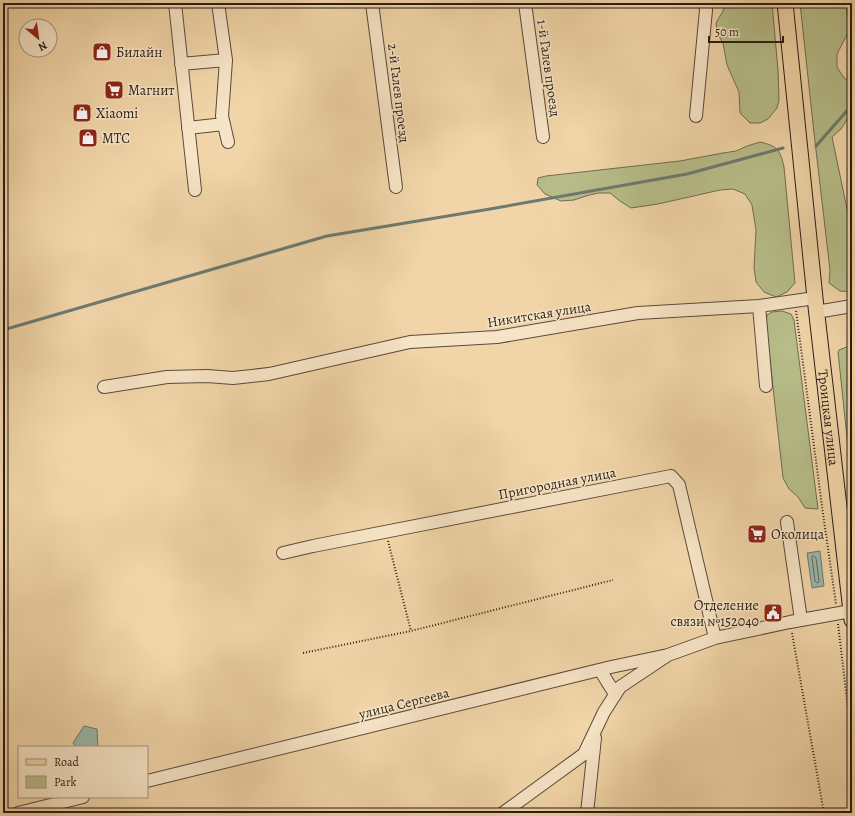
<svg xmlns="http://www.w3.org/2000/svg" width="855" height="816" viewBox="0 0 855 816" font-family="Alegreya,serif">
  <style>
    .green { fill: #b7be8a; stroke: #706d50 }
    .water { fill: #9bb8ac; stroke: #6d7a70 }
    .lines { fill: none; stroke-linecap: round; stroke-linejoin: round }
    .shore { stroke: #626a60; stroke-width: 1 }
    .stream { stroke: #6d7a70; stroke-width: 3 }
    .minor-casing { stroke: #5b4a3a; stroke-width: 14 }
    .major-casing { stroke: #291c15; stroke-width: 17 }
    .path { stroke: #291c15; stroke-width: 2; stroke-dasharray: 1 2; stroke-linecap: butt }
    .minor { stroke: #f6e4c6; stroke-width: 12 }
    .major { stroke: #f1d5a8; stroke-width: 15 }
    .labels { text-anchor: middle; stroke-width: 3; stroke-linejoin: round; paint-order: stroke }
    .poi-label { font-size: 14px; fill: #291c15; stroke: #f6e4c6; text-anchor: start }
    .street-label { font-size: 14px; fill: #291c15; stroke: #f6e4c6 }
  </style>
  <rect width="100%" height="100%" fill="#f1d5a8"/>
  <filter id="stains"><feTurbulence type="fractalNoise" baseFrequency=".005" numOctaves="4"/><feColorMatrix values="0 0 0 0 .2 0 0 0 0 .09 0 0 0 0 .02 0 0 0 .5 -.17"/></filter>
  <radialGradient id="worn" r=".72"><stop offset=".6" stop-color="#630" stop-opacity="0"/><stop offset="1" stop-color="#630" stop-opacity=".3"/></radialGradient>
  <path class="green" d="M 726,3 L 772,3 L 778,70 L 779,100 L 777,108 L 768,119 L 760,123 L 750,123 L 740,113 L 739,92 L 727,65 L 723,43 L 717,33 L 716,23 L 723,11 Z
    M 800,3 L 846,3 L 849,31 L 837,54 L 837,67 L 844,78 L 852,82 L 852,112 L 841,129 L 832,137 L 852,233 L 852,292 L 840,291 L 829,283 L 830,270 L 814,133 Z
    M 760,142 C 777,146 780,149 784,167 L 795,283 L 787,292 L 776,297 L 764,292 L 756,282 L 754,268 L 756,230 L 752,205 L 745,194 L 733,189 L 720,190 L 658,204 L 631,208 L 620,201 L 610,193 L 598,193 L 586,196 L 574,200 L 561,201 L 545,194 L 537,185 L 538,178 L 546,176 L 680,161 L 723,153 L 736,151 L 747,146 Z
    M 782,311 L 791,314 L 794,320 L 818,509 L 805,508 L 798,497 L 789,489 L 783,478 L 766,324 L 767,315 L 772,312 Z
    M 849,346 L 852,346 L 852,382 L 847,389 L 852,398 L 852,485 L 838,352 L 839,350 Z"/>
  <path class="water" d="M 820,551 L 824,586 L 812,588 L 807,553 Z
    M 84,726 L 97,729 L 98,747 L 76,747 L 73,743 Z"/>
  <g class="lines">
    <path class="shore" d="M 814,556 L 816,558 L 819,581 L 819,582 L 817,583 L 815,581 L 812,558 L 812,557 Z"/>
    <path class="stream" d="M 816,146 L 852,105
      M 3,330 L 327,236 L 490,209 L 687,174 L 783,148"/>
    <g class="minor-casing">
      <path id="minor" d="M 175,3 L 195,190
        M 218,3 L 226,60 L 222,116 L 228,142
        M 372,3 L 396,187
        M 525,3 L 543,137
        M 181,64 L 226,60
        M 696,116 L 706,10 L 705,3
        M 188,128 L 224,124
        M 759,306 L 766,386
        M 816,312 L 852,306
        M 104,387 L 167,377 L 207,376 L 233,378 L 269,374 L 410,342 L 497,337 L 638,313 L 759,306 L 815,298
        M 787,522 L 801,620
        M 283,553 L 313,546 L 671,476 L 679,485 L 715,638
        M 600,670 L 615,694
        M 147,781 L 611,667 L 668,655
        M 18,813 L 83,797
        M 503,813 L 584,754 L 604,712 L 620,687 L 668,655 L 715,638 L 790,622 L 851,611
        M 587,813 L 595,738"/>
    </g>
    <g class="major-casing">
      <g id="major">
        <path id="s1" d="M 785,3 L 815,298 L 852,620"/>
      </g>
    </g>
    <path class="path" d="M 796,311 L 824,521 L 836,604
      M 388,541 L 411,631
      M 838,624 L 852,742
      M 792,633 L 824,813
      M 303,653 L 411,631 L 613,580"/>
    <use href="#minor" class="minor"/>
    <use href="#major" class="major"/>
  </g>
  <defs>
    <g id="shop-square" transform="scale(1)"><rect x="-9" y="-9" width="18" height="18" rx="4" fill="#8f2418" stroke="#f6e4c6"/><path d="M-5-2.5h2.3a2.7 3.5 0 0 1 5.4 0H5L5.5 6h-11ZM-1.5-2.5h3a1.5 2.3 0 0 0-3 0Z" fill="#fff"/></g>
    <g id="supermarket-square" transform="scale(1)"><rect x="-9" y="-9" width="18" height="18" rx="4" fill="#8f2418" stroke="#f6e4c6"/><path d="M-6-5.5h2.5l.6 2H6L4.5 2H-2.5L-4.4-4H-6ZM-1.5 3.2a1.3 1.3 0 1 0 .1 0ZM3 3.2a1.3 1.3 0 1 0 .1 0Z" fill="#fff"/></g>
    <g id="civic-square" transform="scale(1)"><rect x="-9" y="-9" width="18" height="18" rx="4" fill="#8f2418" stroke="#f6e4c6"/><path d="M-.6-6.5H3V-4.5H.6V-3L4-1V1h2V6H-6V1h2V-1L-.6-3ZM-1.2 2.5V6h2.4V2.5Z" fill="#fff"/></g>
  </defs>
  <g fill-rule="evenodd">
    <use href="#shop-square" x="102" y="52"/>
    <use href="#supermarket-square" x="114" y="90"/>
    <use href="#shop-square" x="82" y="113"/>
    <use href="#shop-square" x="88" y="138"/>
    <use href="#supermarket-square" x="757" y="534"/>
    <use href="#civic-square" x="773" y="613"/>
  </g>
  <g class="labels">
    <g class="poi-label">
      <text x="116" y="57">Билайн</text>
      <text x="128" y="95">Магнит</text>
      <text x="96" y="118">Xiaomi</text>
      <text x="102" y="143">МТС</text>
      <text x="771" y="539">Околица</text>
      <text x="759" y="610" text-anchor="end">Отделение<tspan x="759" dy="16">связи №152040</tspan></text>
    </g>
    <g class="street-label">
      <text transform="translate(549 68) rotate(82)" y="5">1-й Галев проезд</text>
      <text transform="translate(399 93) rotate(83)" y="5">2-й Галев проезд</text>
      <text transform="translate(539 314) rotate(-9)" y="5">Никитская улица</text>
      <text dy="5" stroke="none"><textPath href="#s1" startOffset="417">Троицкая улица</textPath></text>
      <text transform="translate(557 483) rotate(-11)" y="5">Пригородная улица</text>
      <text transform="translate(404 703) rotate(-14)" y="5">улица Сергеева</text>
    </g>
  </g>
  <rect width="855" height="816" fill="none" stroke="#f1d5a8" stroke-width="16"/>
  <rect x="4" y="4" width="847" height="808" fill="none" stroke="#291c15" stroke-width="2"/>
  <rect x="8" y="8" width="839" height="800" fill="none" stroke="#291c15"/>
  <rect x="18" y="746" width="130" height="52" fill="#f6e4c6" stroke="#a4947f"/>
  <rect x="26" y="759" width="20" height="6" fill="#f1d5a8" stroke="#a4947f"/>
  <text x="54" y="766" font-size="12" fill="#291c15">Road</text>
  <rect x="26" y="776" width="20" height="12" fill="#b7be8a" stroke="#a4947f"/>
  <text x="54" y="786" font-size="12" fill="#291c15">Park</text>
  <g transform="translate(38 38) rotate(151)"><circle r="19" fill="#f6e4c6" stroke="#a4947f"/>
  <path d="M0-3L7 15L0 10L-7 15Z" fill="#8f2418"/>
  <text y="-6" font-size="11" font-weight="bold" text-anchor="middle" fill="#291c15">N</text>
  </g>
  <path d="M709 36v6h74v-6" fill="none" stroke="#291c15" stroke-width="2"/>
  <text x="715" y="36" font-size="12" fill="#291c15" stroke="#f6e4c6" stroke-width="3" paint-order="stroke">50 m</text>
  <rect width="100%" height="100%" filter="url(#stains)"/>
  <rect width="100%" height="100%" fill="url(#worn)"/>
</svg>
